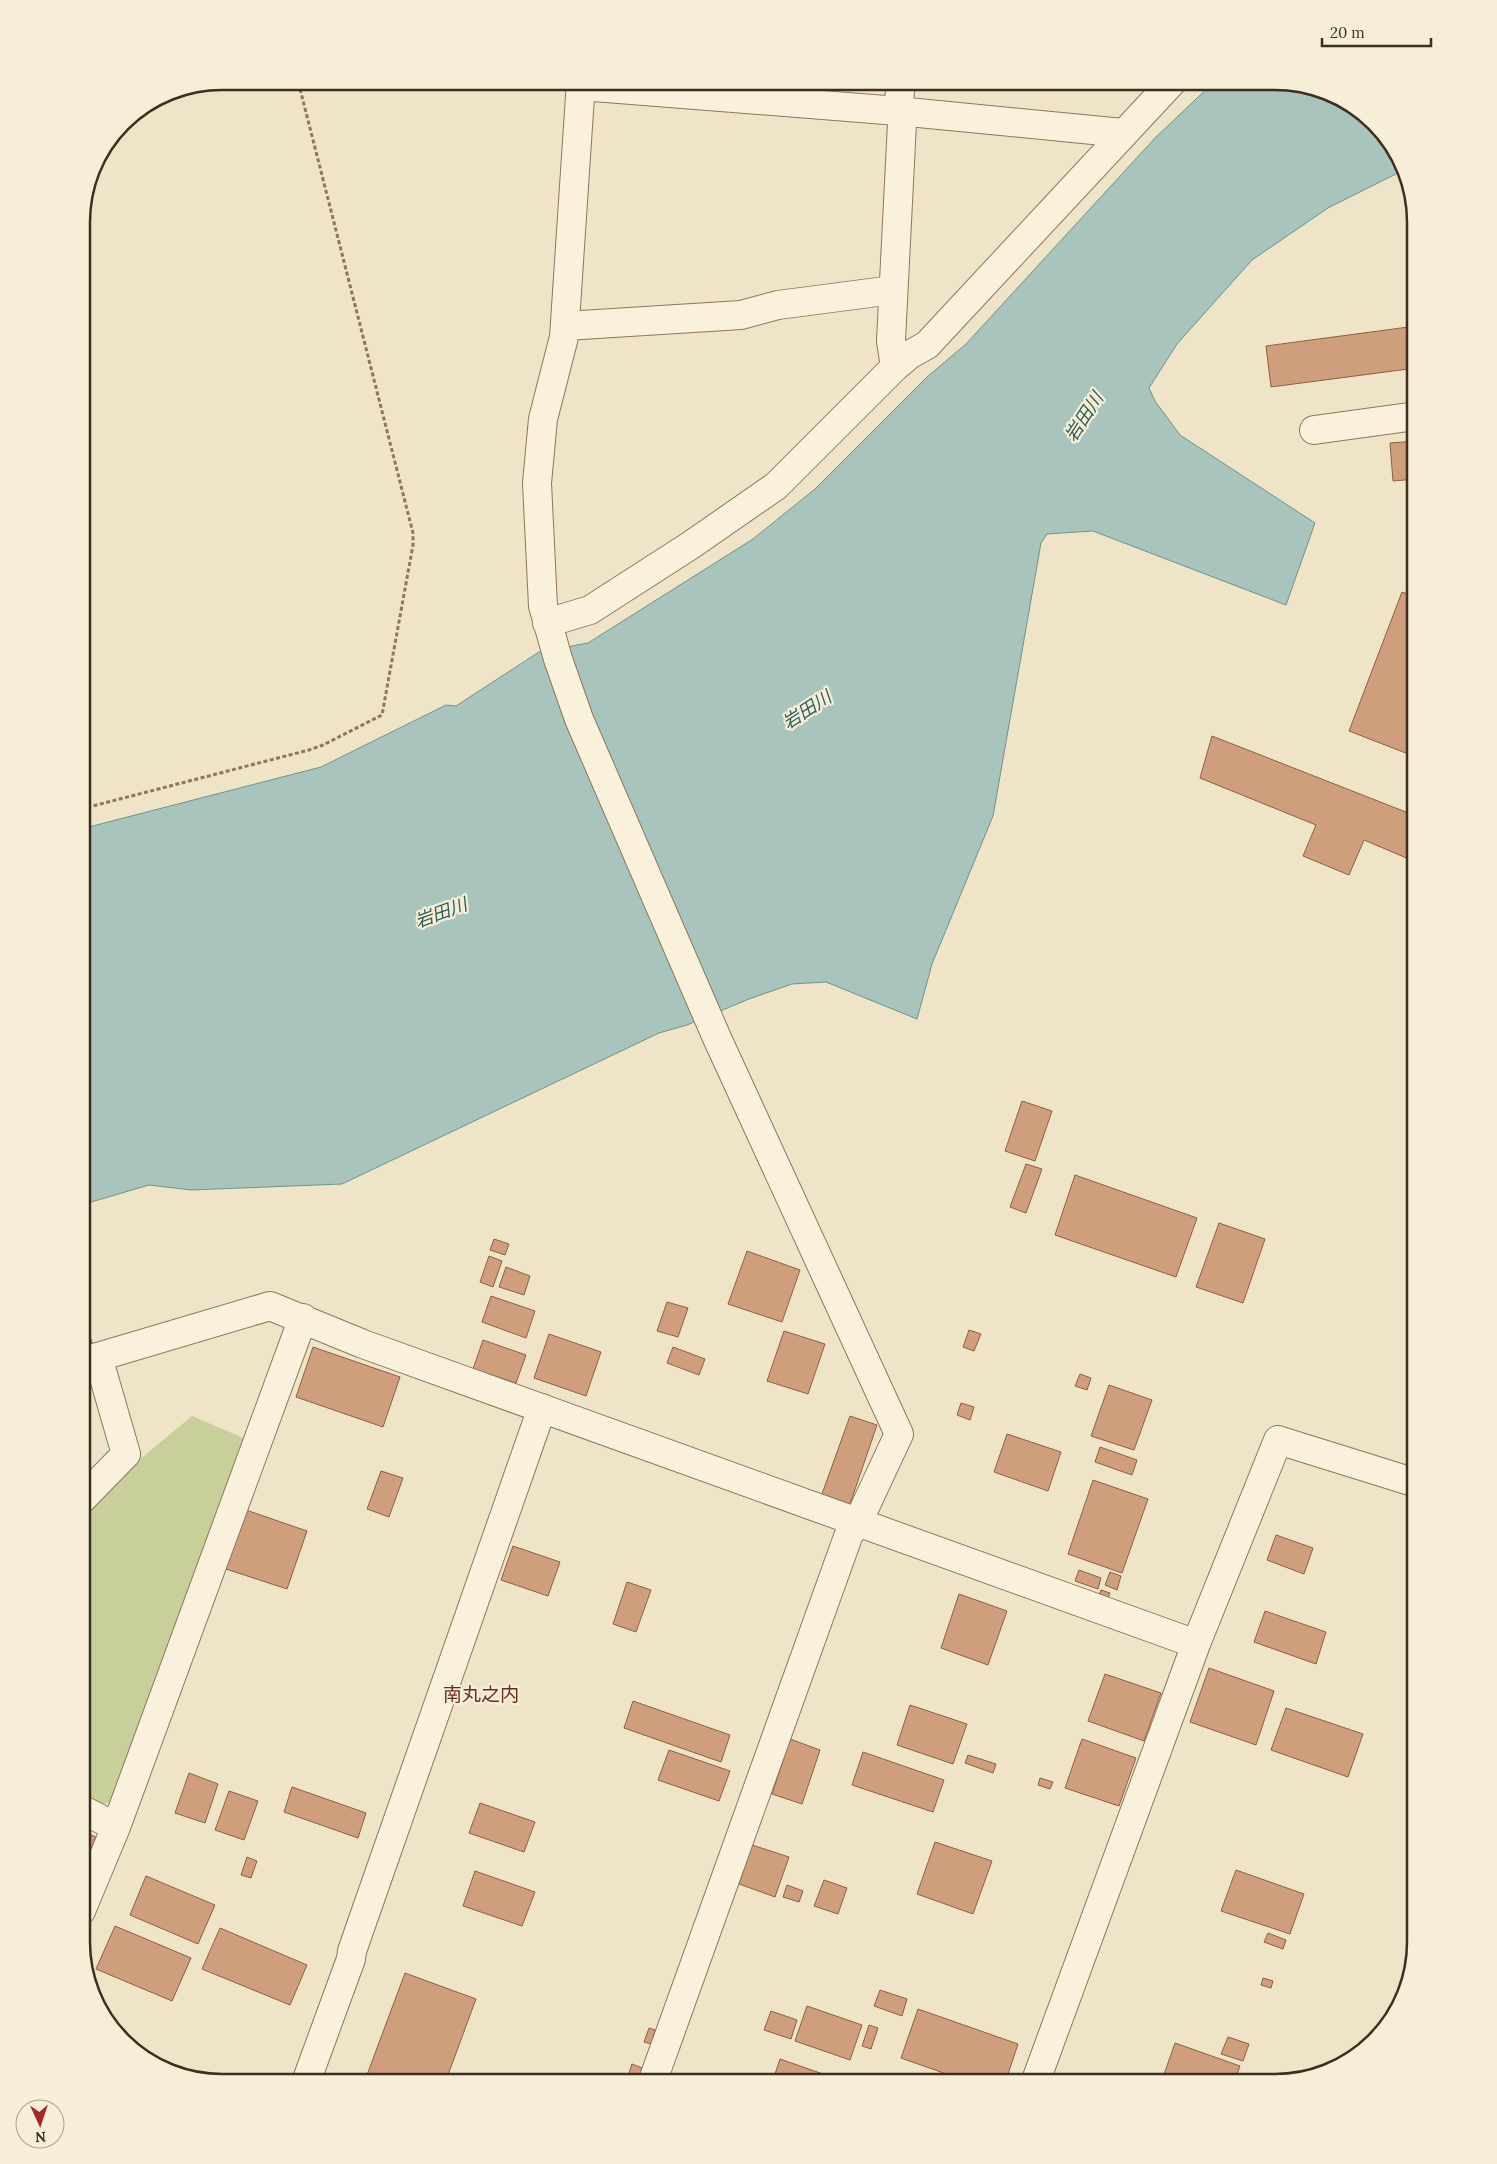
<svg xmlns="http://www.w3.org/2000/svg" width="1497" height="2164" viewBox="0 0 1497 2164" font-family="Lora,'Noto Sans JP',serif">
  <style>
    .green { fill: #c9cf9b }
    .water { fill: #a9c4bc; stroke: #6f938a }
    .building { fill: #cf9f7d; stroke: #8d5f41 }
    .lines { fill: none; stroke-linecap: round; stroke-linejoin: round }
    .minor-casing { stroke: #8d765c; stroke-width: 30 }
    .path { stroke: #8d765c; stroke-width: 3; stroke-dasharray: 4 2.5; stroke-linecap: butt }
    .minor { stroke: #faf1dc; stroke-width: 28 }
    .labels { text-anchor: middle; stroke-width: 4.5; stroke-linejoin: round; paint-order: stroke }
    .water-label { font-size: 18px; font-style: italic; fill: #2f5d5a; stroke: #f7eed8 }
    .quarter-label { font-size: 19px; fill: #6b2e1e; stroke: #f7eed8 }
    .rim { fill: none; stroke: #3d2e20; stroke-width: 2.5 }
  </style>
  <rect width="100%" height="100%" fill="#f0e4c8"/>
  <path class="green" d="M 192,1416 L 246,1439 L 111,1802 L 100,1806 L 81,1796 L 81,1519 L 139,1460 Z"/>
  <path class="water" d="M 1214,82 L 1284,82 L 1353,105 L 1397,152 L 1402,171 L 1328,208 L 1252,260 L 1177,344 L 1149,388 L 1155,401 L 1180,435 L 1315,523 L 1286,605 L 1093,531 L 1047,534 L 1041,543 L 993,816 L 932,964 L 917,1019 L 826,982 L 792,984 L 749,999 L 687,1025 L 659,1033 L 342,1184 L 191,1190 L 149,1185 L 81,1205 L 81,829 L 321,767 L 446,705 L 456,706 L 539,652 L 588,643 L 753,539 L 815,489 L 927,377 L 966,344 L 1155,138 Z"/>
  <path class="building" d="M 1416,326 L 1416,368 L 1271,387 L 1266,346 Z
    M 1416,441 L 1416,479 L 1393,481 L 1390,443 Z
    M 1402,592 L 1416,597 L 1416,757 L 1349,731 Z
    M 1212,736 L 1416,816 L 1416,862 L 1364,840 L 1349,875 L 1303,856 L 1316,825 L 1200,778 Z
    M 1022,1101 L 1052,1111 L 1035,1161 L 1005,1151 Z
    M 1026,1164 L 1042,1169 L 1026,1213 L 1010,1207 Z
    M 1075,1175 L 1197,1218 L 1176,1277 L 1055,1235 Z
    M 1219,1223 L 1265,1239 L 1243,1303 L 1196,1287 Z
    M 494,1239 L 509,1244 L 505,1255 L 490,1250 Z
    M 81,1240 L 86,1259 L 81,1260 Z
    M 747,1251 L 800,1270 L 782,1322 L 728,1304 Z
    M 489,1256 L 502,1261 L 493,1287 L 480,1282 Z
    M 506,1267 L 530,1276 L 524,1295 L 499,1287 Z
    M 491,1296 L 535,1311 L 526,1338 L 482,1322 Z
    M 667,1302 L 688,1308 L 678,1337 L 657,1331 Z
    M 81,1303 L 92,1343 L 81,1346 Z
    M 969,1330 L 981,1334 L 974,1351 L 963,1347 Z
    M 784,1331 L 825,1344 L 808,1394 L 767,1381 Z
    M 549,1334 L 601,1352 L 586,1396 L 534,1378 Z
    M 483,1340 L 526,1355 L 516,1383 L 473,1369 Z
    M 313,1347 L 400,1377 L 383,1427 L 296,1397 Z
    M 673,1347 L 705,1359 L 699,1375 L 667,1363 Z
    M 1080,1374 L 1091,1378 L 1087,1390 L 1075,1386 Z
    M 1109,1385 L 1152,1400 L 1134,1450 L 1091,1436 Z
    M 961,1403 L 974,1407 L 970,1420 L 957,1415 Z
    M 850,1416 L 877,1425 L 850,1504 L 822,1494 Z
    M 1007,1434 L 1061,1452 L 1048,1491 L 994,1472 Z
    M 1100,1447 L 1137,1460 L 1132,1475 L 1095,1462 Z
    M 381,1471 L 403,1478 L 389,1517 L 367,1509 Z
    M 1093,1480 L 1148,1499 L 1122,1573 L 1068,1554 Z
    M 246,1510 L 307,1531 L 287,1589 L 226,1569 Z
    M 1276,1535 L 1313,1548 L 1304,1574 L 1267,1560 Z
    M 513,1546 L 560,1562 L 548,1596 L 501,1580 Z
    M 1079,1570 L 1101,1578 L 1098,1589 L 1075,1581 Z
    M 1110,1572 L 1121,1576 L 1117,1590 L 1105,1585 Z
    M 627,1582 L 651,1590 L 636,1632 L 613,1624 Z
    M 1101,1590 L 1110,1593 L 1108,1598 L 1099,1595 Z
    M 959,1594 L 1007,1611 L 988,1665 L 941,1648 Z
    M 1265,1611 L 1326,1632 L 1316,1664 L 1254,1642 Z
    M 1209,1668 L 1274,1691 L 1256,1745 L 1190,1722 Z
    M 1105,1674 L 1161,1693 L 1144,1741 L 1088,1721 Z
    M 633,1701 L 730,1735 L 721,1762 L 624,1728 Z
    M 910,1705 L 967,1724 L 953,1764 L 897,1745 Z
    M 1286,1708 L 1363,1734 L 1348,1777 L 1271,1750 Z
    M 790,1739 L 820,1750 L 802,1804 L 772,1794 Z
    M 1082,1739 L 1136,1758 L 1119,1806 L 1065,1788 Z
    M 669,1750 L 730,1771 L 719,1801 L 658,1780 Z
    M 863,1752 L 944,1780 L 933,1812 L 852,1785 Z
    M 968,1755 L 996,1764 L 993,1773 L 965,1763 Z
    M 189,1773 L 218,1784 L 205,1823 L 175,1813 Z
    M 1040,1778 L 1053,1782 L 1050,1789 L 1038,1785 Z
    M 292,1787 L 366,1813 L 358,1838 L 284,1812 Z
    M 229,1791 L 258,1801 L 244,1840 L 215,1830 Z
    M 480,1803 L 535,1822 L 524,1852 L 469,1833 Z
    M 81,1831 L 96,1837 L 81,1871 Z
    M 935,1842 L 992,1861 L 973,1914 L 917,1894 Z
    M 752,1845 L 789,1857 L 775,1897 L 739,1884 Z
    M 247,1857 L 257,1861 L 251,1878 L 241,1875 Z
    M 1236,1870 L 1304,1894 L 1290,1934 L 1221,1911 Z
    M 475,1871 L 535,1892 L 522,1926 L 463,1906 Z
    M 146,1876 L 215,1905 L 198,1944 L 130,1915 Z
    M 824,1880 L 847,1888 L 838,1914 L 814,1906 Z
    M 787,1885 L 803,1891 L 799,1902 L 783,1897 Z
    M 115,1926 L 191,1958 L 172,2001 L 96,1969 Z
    M 220,1928 L 307,1965 L 290,2005 L 202,1969 Z
    M 1268,1933 L 1286,1940 L 1283,1949 L 1264,1942 Z
    M 405,1973 L 476,1999 L 445,2083 L 364,2083 Z
    M 1263,1978 L 1273,1981 L 1271,1988 L 1261,1985 Z
    M 880,1990 L 907,1999 L 902,2016 L 874,2006 Z
    M 807,2006 L 862,2025 L 850,2060 L 795,2041 Z
    M 918,2009 L 1018,2044 L 1005,2083 L 972,2083 L 901,2058 Z
    M 771,2011 L 797,2020 L 791,2039 L 764,2030 Z
    M 869,2025 L 878,2028 L 871,2049 L 862,2046 Z
    M 649,2028 L 655,2030 L 651,2044 L 644,2042 Z
    M 1228,2037 L 1249,2044 L 1243,2061 L 1221,2054 Z
    M 1175,2043 L 1240,2066 L 1234,2083 L 1161,2083 Z
    M 780,2059 L 823,2074 L 820,2083 L 772,2083 Z
    M 632,2064 L 642,2068 L 637,2083 L 626,2083 Z"/>
  <g class="lines">
    <g class="minor-casing">
      <path id="minor" d="M 581,81 L 564,337 L 543,419 L 537,483 L 543,606 L 558,659 L 579,719 L 717,1038 L 899,1434 L 858,1522 L 849,1534 L 652,2083
        M 581,86 L 898,111 L 1123,133
        M 565,326 L 741,315 L 778,305 L 893,290
        M 895,367 L 891,341 L 902,123 L 898,111 L 901,81
        M 1314,430 L 1416,416
        M 547,623 L 590,610 L 691,545 L 776,486 L 895,367 L 909,355 L 927,345 L 1172,82
        M 81,1362 L 270,1306 L 363,1344 L 1196,1644
        M 81,1500 L 126,1454 L 98,1357
        M 81,1809 L 116,1827
        M 81,1911 L 116,1827 L 303,1318
        M 306,2082 L 351,1959 L 352,1951 L 542,1408
        M 1035,2083 L 1196,1644 L 1278,1440 L 1416,1483"/>
    </g>
    <path class="path" d="M 81,809 L 309,750 L 323,745 L 382,715 L 413,545 L 413,533 L 298,81"/>
    <use href="#minor" class="minor"/>
  </g>
  <g class="labels">
    <g class="water-label">
      <text transform="translate(1084 417) rotate(-57)" y="6">岩田川</text>
      <text transform="translate(807 710) rotate(-33)" y="6">岩田川</text>
      <text transform="translate(441 913) rotate(-20)" y="6">岩田川</text>
    </g>
    <g class="quarter-label">
      <text x="481" y="1701">南丸之内</text>
    </g>
  </g>
  <path d="M0 0H1497V2164H0ZM222 90H1275A132 132 0 0 1 1407 222V1942A132 132 0 0 1 1275 2074H222A132 132 0 0 1 90 1942V222A132 132 0 0 1 222 90Z" fill="#f7eed8" fill-rule="evenodd"/>
  <path class="rim" d="M222 90H1275A132 132 0 0 1 1407 222V1942A132 132 0 0 1 1275 2074H222A132 132 0 0 1 90 1942V222A132 132 0 0 1 222 90Z"/>
  <g transform="translate(40 2124) rotate(177)"><circle r="24" fill="#f7eed8" stroke="#ada18e"/>
  <path d="M0-4L9 19L0 12L-9 19Z" fill="#9e2a2b"/>
  <text y="-8" font-size="14" font-weight="bold" text-anchor="middle" fill="#3d2e20">N</text>
  </g>
  <path d="M1322 38v8h109v-8" fill="none" stroke="#3d2e20" stroke-width="2.5"/>
  <text x="1330" y="38" font-size="15" fill="#3d2e20" stroke="#f7eed8" stroke-width="4" paint-order="stroke">20 m</text>
</svg>
